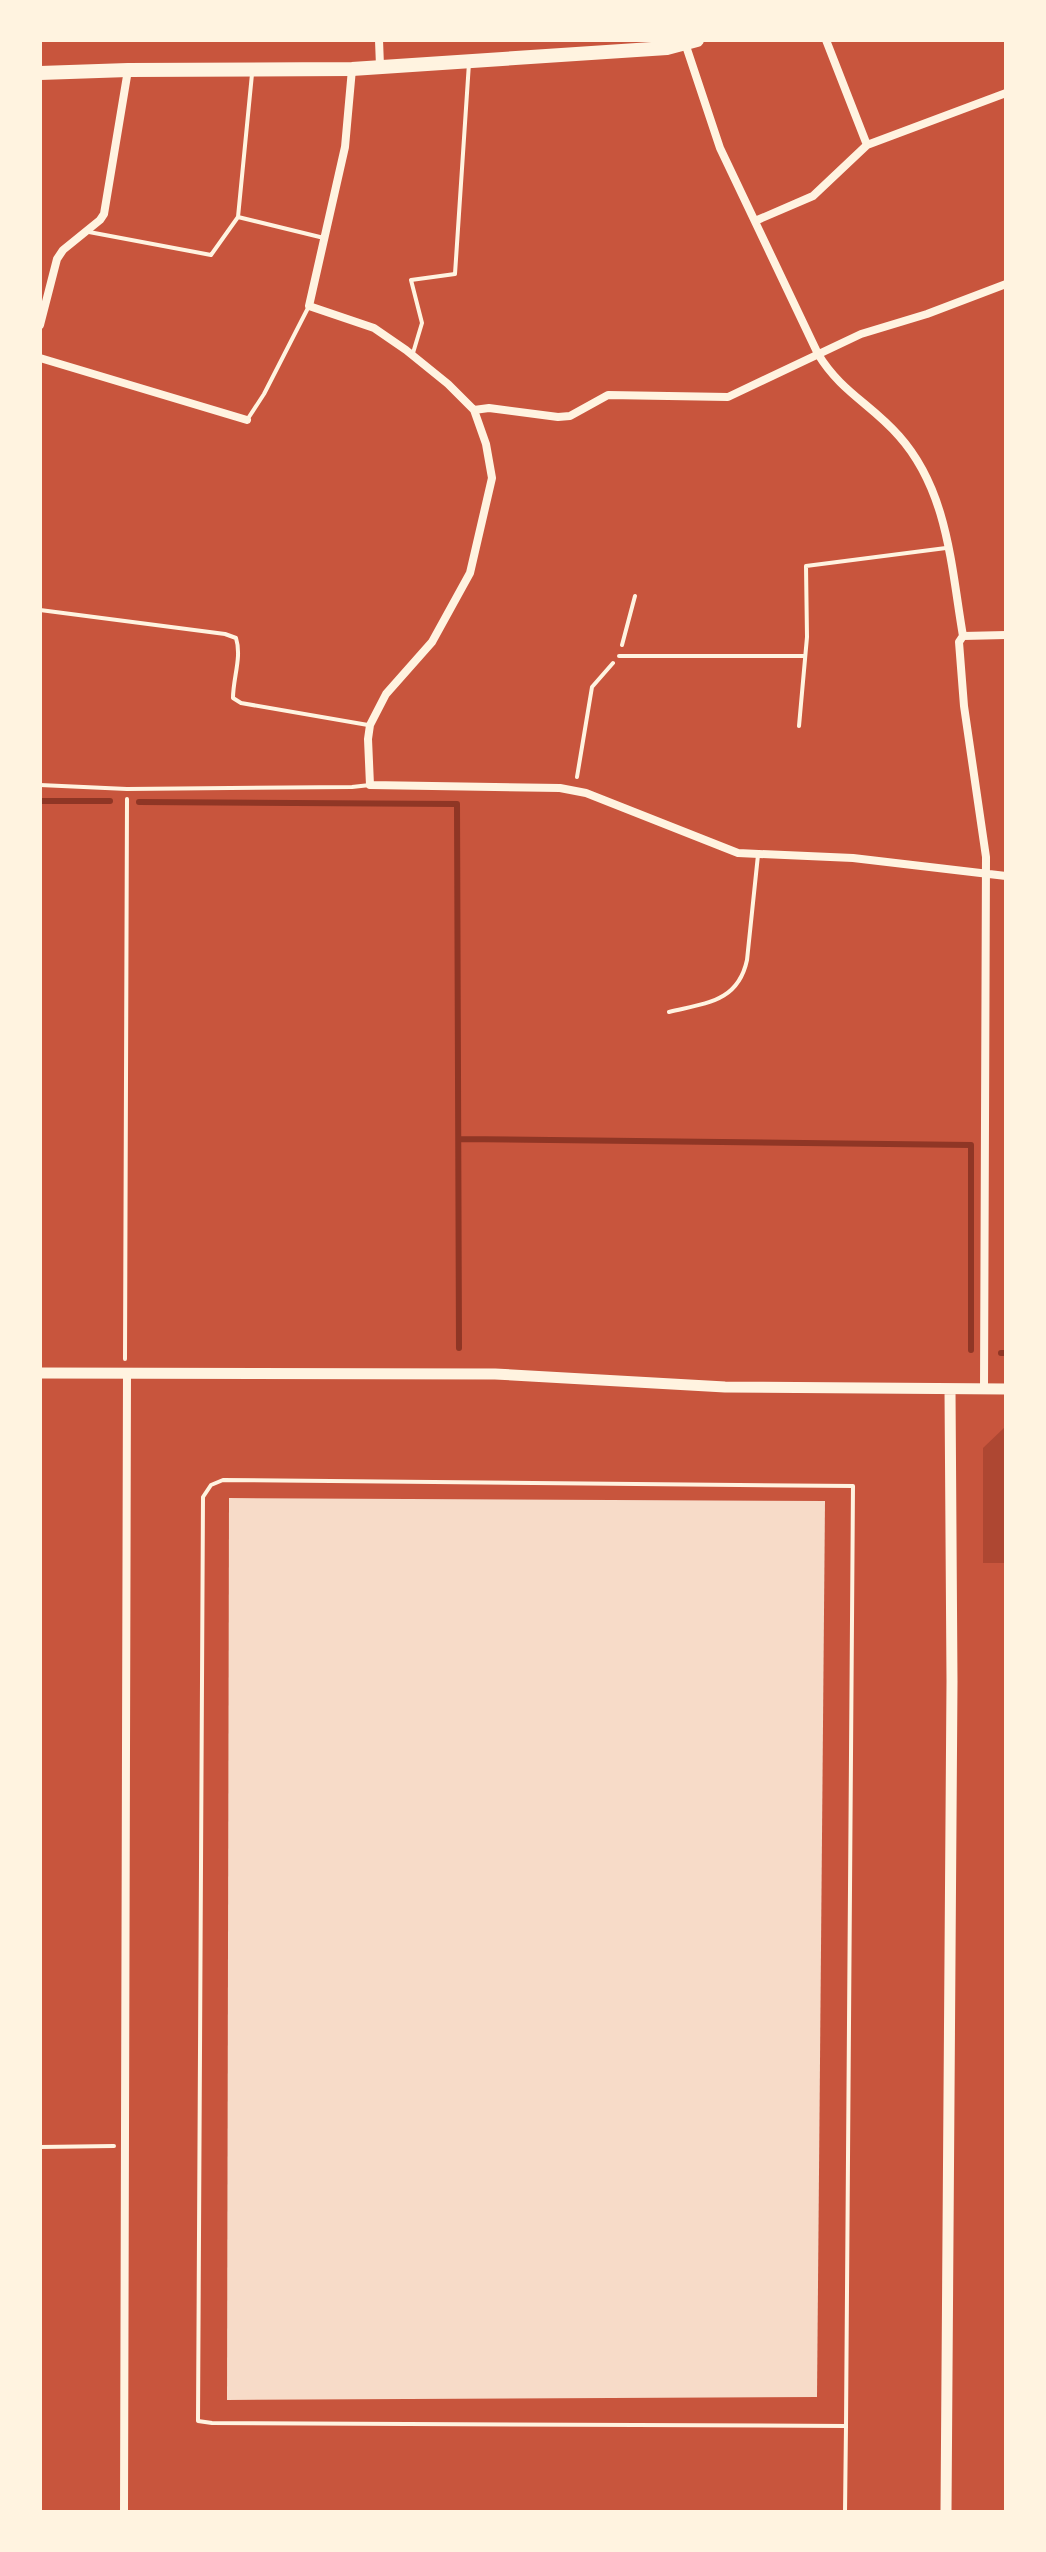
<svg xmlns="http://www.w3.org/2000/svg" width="1046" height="2552" viewBox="0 0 1046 2552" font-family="'Nunito Sans',sans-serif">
<rect width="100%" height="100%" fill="#c8553d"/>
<path fill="#ae4732" d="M1006 1426V1563H983V1448Z"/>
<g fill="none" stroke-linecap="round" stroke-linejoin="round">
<path stroke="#8f3625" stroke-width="6" d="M40 801H110
M139 802 457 804 459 1348
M459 1139 971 1145V1350
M1001 1353H1006"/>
</g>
<path fill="#f7dbc8" d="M229 1498 825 1501 817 2397 227 2400Z"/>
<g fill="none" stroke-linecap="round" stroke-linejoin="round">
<path stroke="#fff3e0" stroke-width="4" d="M622 645 635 596
M577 777 592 687 613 663
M125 1359 127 799
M40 2147 114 2146"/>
<path stroke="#fff3e0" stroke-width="4" d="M238 217 324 238
M89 232 211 255 238 217 252 74
M413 353 422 323 411 280 455 274 469 63
M247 420 264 394 309 306
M40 610 225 634 236 638C242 657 233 678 233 698L241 703 368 725
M619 656H805
M799 726 807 637 806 566 946 548
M40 785 127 789 352 787 370 785
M669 1012C706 1003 738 1002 747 960L758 855
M845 2512 846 2426 853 1486 223 1480 211 1485 203 1497 198 2421 212 2423 846 2426"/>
<path stroke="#fff3e0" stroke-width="8" d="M379 40 380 66
M685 43 720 148 818 354C841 392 871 404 899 436 948 491 951 566 963 636L959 642 964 706 986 857 984 1389
M352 69 345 147 309 306 374 328 406 350 448 384 474 410 486 444 492 478 470 573 432 642 386 694 370 725 368 739 370 785 560 788 586 793 738 853 853 858 1006 876
M867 145 1006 93
M755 221 813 196 867 145 826 40
M40 325 57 259 63 250 100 220 104 214 128 70
M40 358 247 420
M474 410 489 408 558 417 570 416 608 395 728 397 861 334 927 314 1006 284
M963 636 1006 635
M124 2512 127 1373"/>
<path stroke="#fff3e0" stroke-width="11" d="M40 1373 495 1374 725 1387 1006 1389
M946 2512 952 1681 950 1389"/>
<path stroke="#fff3e0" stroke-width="14" d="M40 73 128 70 352 69 667 48 697 40"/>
</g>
<rect width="1046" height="2552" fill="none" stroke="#fff3e0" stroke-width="84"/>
</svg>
